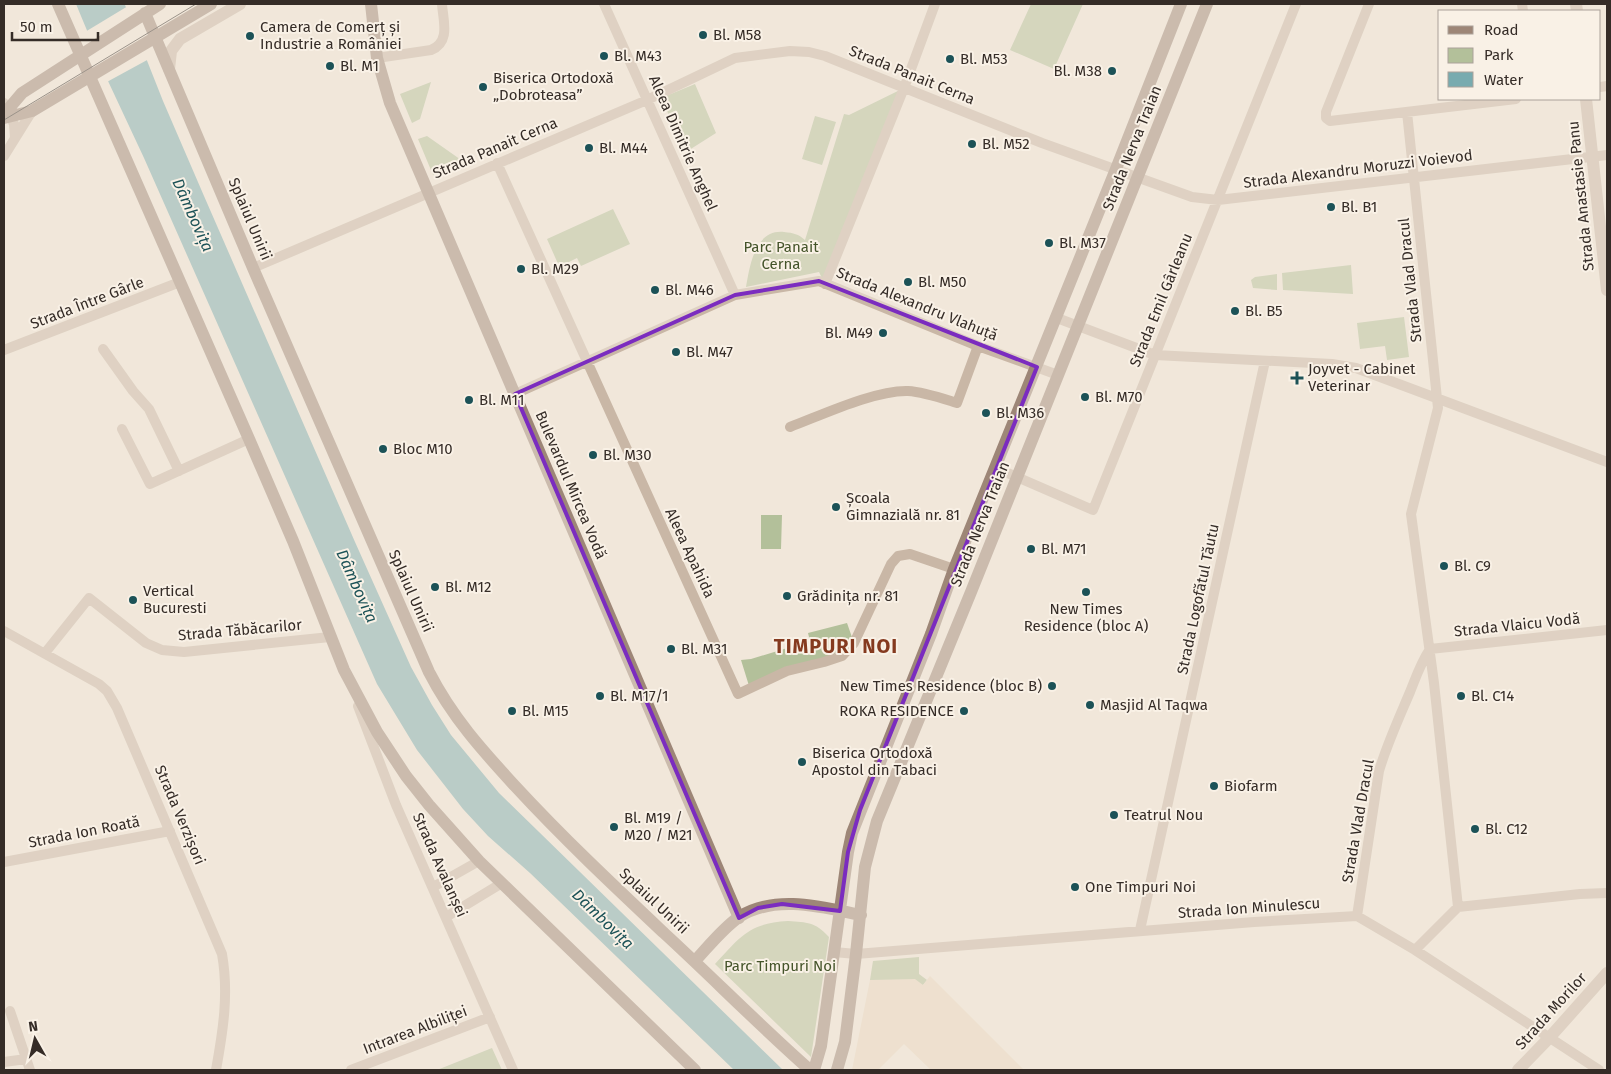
<svg xmlns="http://www.w3.org/2000/svg" width="1611" height="1074" viewBox="0 0 1611 1074" font-family="'Fira Sans',sans-serif">
<rect width="100%" height="100%" fill="#f1e7da"/>
<path fill="#b3c09a" d="M1031 4H1083L1054 69 1010 50Z
M431 82 420 119 412 123 400 94Z
M695 84 716 133 686 152 661 98Z
M904 88 825 284 819 272 746 287C750 265 755 229 784 232 794 233 798 234 805 240L844 114 849 115Z
M815 116 836 122 822 165 802 159Z
M427 136 464 162 433 175 418 139Z
M613 209 630 244 581 266 577 258 567 263 571 272 563 275 547 239Z
M1351 265 1353 294 1283 290 1282 273Z
M1277 274V290L1253 288 1251 280 1255 277Z
M1404 317 1409 357 1387 360 1385 346 1360 349 1357 323Z
M761 515H782L781 549H761Z
M847 623 854 643 848 651 750 689 741 660 751 659 810 641 808 633Z
M788 921C808 923 814 921 829 937L811 1057 715 964C740 937 749 923 788 921Z
M919 957V974L927 980 923 985 870 980 873 961Z
M492 1048 502 1070H437Z"/>
<path fill="#ead8c0" d="M930 976 1024 1070H931L904 1044 878 1070H852L870 980 915 979 923 985Z"/>
<path fill="#78abaf" d="M76 4 125 5 163 101 204 196 355 542 411 667 432 705 451 735 499 793 783 1070H734L530 873 488 836 463 809 417 750 377 684 144 158 108 81Z"/>
<path fill="#f1e7da" d="M128 6 149 59 105 83 85 32Z"/>
<g fill="none" stroke-linecap="round" stroke-linejoin="round">
<path stroke="#c9b7a6" stroke-width="10" d="M604 4 735 295
M1369 4 1326 112V118L1330 121 1516 99
M1522 4 1523 11
M377 58 431 50C451 42 443 20 442 4
M1600 87 1607 86
M4 103 14 124 15 138
M1407 112 1438 408 1411 514 1434 683 1458 907
M4 156 32 111
M497 163 738 694 787 671 824 662 842 656 854 643 891 564 898 556 910 554 954 569
M253 268 647 100 735 58 790 51 809 52 825 56 1042 143 1192 197 1218 200 1607 155
M825 284 904 88 935 4
M1057 318 1155 355 1332 364 1356 368 1607 462
M103 349 133 391 149 409 179 471
M4 350 180 282
M515 394 735 295 819 281 978 346 1058 375
M790 427C822 415 875 390 908 391 924 392 941 398 957 403L978 346
M122 429 150 484 249 439
M996 468 1093 510 1296 4
M4 631 99 684 107 691 117 708 222 954C229 994 223 1031 216 1070
M1430 649 1607 630
M45 653 89 598 146 643 162 650 184 652 330 637
M358 706 396 805 513 1070
M4 862 170 831
M433 887 479 861
M1357 916 1379 771C1387 744 1399 718 1410 692 1416 677 1421 662 1430 649
M446 917 502 883
M1140 930 1265 361
M1415 950 1458 907 1580 894 1607 893
M834 952 856 954 1254 922 1357 916 1415 950 1599 1070
M10 1011 30 1070
M4 1062 26 1059
M351 1070 490 1017"/>
<path stroke="#c9b7a6" stroke-width="12" d="M1576 4 1577 11
M169 69 171 51 180 39 240 4
M1586 99 1607 290
M1518 1070 1550 1037 1607 973"/>
<path stroke="#9d8677" stroke-width="12" d="M58 4 249 439 293 541 344 670 377 732 406 776 429 805 479 861 695 1070
M371 4 377 58 390 103 739 918
M145 13 253 268 429 672C452 717 482 750 515 786 563 838 613 885 664 933 713 978 760 1026 810 1070
M4 114 22 93 160 4
M4 118 32 111 211 4
M695 961C709 946 722 929 739 917 775 894 822 907 861 915
M814 1070 821 1046 848 852 852 833 931 634 954 569 1116 169 1181 4
M837 1070 845 1042 856 954 865 867 877 821 971 592 1207 4"/>
<path stroke="#352c27" stroke-width="1" d="M4 120 196 4"/>
</g>
<path d="M0 0H1611V1074H0ZM819 281 1037 367 860 810 848 852 840 911 782 904 758 908 739 918 515 394 735 295Z" fill="#f1e7da" fill-opacity=".55" fill-rule="evenodd"/>
<path fill="none" stroke="#7b2cbf" stroke-width="4" stroke-linejoin="round" d="M819 281 1037 367 860 810 848 852 840 911 782 904 758 908 739 918 515 394 735 295Z"/>
<g fill="#1c5257" stroke="#f9f1e6" stroke-width="2">
<circle cx="703" cy="35" r="5"/>
<circle cx="250" cy="36" r="5"/>
<circle cx="604" cy="56" r="5"/>
<circle cx="950" cy="59" r="5"/>
<circle cx="330" cy="66" r="5"/>
<circle cx="1112" cy="71" r="5"/>
<circle cx="483" cy="87" r="5"/>
<circle cx="972" cy="144" r="5"/>
<circle cx="589" cy="148" r="5"/>
<circle cx="1331" cy="207" r="5"/>
<circle cx="1049" cy="243" r="5"/>
<circle cx="521" cy="269" r="5"/>
<circle cx="908" cy="282" r="5"/>
<circle cx="655" cy="290" r="5"/>
<circle cx="1235" cy="311" r="5"/>
<circle cx="883" cy="333" r="5"/>
<circle cx="676" cy="352" r="5"/>
<path d="M1294.5 370.5h5v5h5v5h-5v5h-5v-5h-5v-5h5z"/>
<circle cx="1085" cy="397" r="5"/>
<circle cx="469" cy="400" r="5"/>
<circle cx="986" cy="413" r="5"/>
<circle cx="383" cy="449" r="5"/>
<circle cx="593" cy="455" r="5"/>
<circle cx="836" cy="507" r="5"/>
<circle cx="1031" cy="549" r="5"/>
<circle cx="1444" cy="566" r="5"/>
<circle cx="435" cy="587" r="5"/>
<circle cx="1086" cy="592" r="5"/>
<circle cx="787" cy="596" r="5"/>
<circle cx="133" cy="600" r="5"/>
<circle cx="671" cy="649" r="5"/>
<circle cx="1052" cy="686" r="5"/>
<circle cx="600" cy="696" r="5"/>
<circle cx="1461" cy="696" r="5"/>
<circle cx="1090" cy="705" r="5"/>
<circle cx="512" cy="711" r="5"/>
<circle cx="964" cy="711" r="5"/>
<circle cx="802" cy="762" r="5"/>
<circle cx="1214" cy="786" r="5"/>
<circle cx="1114" cy="815" r="5"/>
<circle cx="614" cy="827" r="5"/>
<circle cx="1475" cy="829" r="5"/>
<circle cx="1075" cy="887" r="5"/>
</g>
<g text-anchor="middle" dominant-baseline="central" stroke-width="4" stroke-linejoin="round" paint-order="stroke">
<g font-size="15" fill="#352c27" stroke="#f9f1e6" text-anchor="start">
<text x="260" y="27">Camera de Comerț și<tspan x="260" dy="17">Industrie a României</tspan></text>
<text x="713" y="35">Bl. M58</text>
<text x="614" y="56">Bl. M43</text>
<text x="960" y="59">Bl. M53</text>
<text x="340" y="66">Bl. M1</text>
<text x="1102" y="71" text-anchor="end">Bl. M38</text>
<text x="493" y="78">Biserica Ortodoxă<tspan x="493" dy="17">„Dobroteasa”</tspan></text>
<text x="982" y="144">Bl. M52</text>
<text x="599" y="148">Bl. M44</text>
<text x="1341" y="207">Bl. B1</text>
<text x="1059" y="243">Bl. M37</text>
<text x="531" y="269">Bl. M29</text>
<text x="918" y="282">Bl. M50</text>
<text x="665" y="290">Bl. M46</text>
<text x="1245" y="311">Bl. B5</text>
<text x="873" y="333" text-anchor="end">Bl. M49</text>
<text x="686" y="352">Bl. M47</text>
<text x="1308" y="369">Joyvet - Cabinet<tspan x="1308" dy="17">Veterinar</tspan></text>
<text x="1095" y="397">Bl. M70</text>
<text x="479" y="400">Bl. M11</text>
<text x="996" y="413">Bl. M36</text>
<text x="393" y="449">Bloc M10</text>
<text x="603" y="455">Bl. M30</text>
<text x="846" y="498">Școala<tspan x="846" dy="17">Gimnazială nr. 81</tspan></text>
<text x="1041" y="549">Bl. M71</text>
<text x="1454" y="566">Bl. C9</text>
<text x="445" y="587">Bl. M12</text>
<text x="143" y="591">Vertical<tspan x="143" dy="17">Bucuresti</tspan></text>
<text x="797" y="596">Grădinița nr. 81</text>
<text x="1086" y="609" text-anchor="middle">New Times<tspan x="1086" dy="17">Residence (bloc A)</tspan></text>
<text x="681" y="649">Bl. M31</text>
<text x="1042" y="686" text-anchor="end">New Times Residence (bloc B)</text>
<text x="610" y="696">Bl. M17/1</text>
<text x="1471" y="696">Bl. C14</text>
<text x="1100" y="705">Masjid Al Taqwa</text>
<text x="522" y="711">Bl. M15</text>
<text x="954" y="711" text-anchor="end">ROKA RESIDENCE</text>
<text x="812" y="753">Biserica Ortodoxă<tspan x="812" dy="17">Apostol din Tabaci</tspan></text>
<text x="1224" y="786">Biofarm</text>
<text x="1124" y="815">Teatrul Nou</text>
<text x="624" y="818">Bl. M19 /<tspan x="624" dy="17">M20 / M21</tspan></text>
<text x="1485" y="829">Bl. C12</text>
<text x="1085" y="887">One Timpuri Noi</text>
</g>
<g font-size="15" fill="#352c27" stroke="#f9f1e6">
<text transform="translate(912 75) rotate(22)">Strada Panait Cerna</text>
<text transform="translate(683 143) rotate(66)">Aleea Dimitrie Anghel</text>
<text transform="translate(495 148) rotate(-23)">Strada Panait Cerna</text>
<text transform="translate(1132 148) rotate(-68)">Strada Nerva Traian</text>
<text transform="translate(1358 169) rotate(-7)">Strada Alexandru Moruzzi Voievod</text>
<text transform="translate(1581 196) rotate(-96)">Strada Anastasie Panu</text>
<text transform="translate(250 219) rotate(67)">Splaiul Unirii</text>
<text transform="translate(1410 280) rotate(-96)">Strada Vlad Dracul</text>
<text transform="translate(1161 300) rotate(-68)">Strada Emil Gârleanu</text>
<text transform="translate(87 303) rotate(-21)">Strada Între Gârle</text>
<text transform="translate(917 304) rotate(22)">Strada Alexandru Vlahuță</text>
<text transform="translate(571 485) rotate(67)">Bulevardul Mircea Vodă</text>
<text transform="translate(980 524) rotate(-68)">Strada Nerva Traian</text>
<text transform="translate(690 553) rotate(65)">Aleea Apahida</text>
<text transform="translate(411 591) rotate(66)">Splaiul Unirii</text>
<text transform="translate(1198 599) rotate(-78)">Strada Logofătul Tăutu</text>
<text transform="translate(1517 625) rotate(-6)">Strada Vlaicu Vodă</text>
<text transform="translate(240 630) rotate(-5)">Strada Tăbăcarilor</text>
<text transform="translate(180 815) rotate(67)">Strada Verzișori</text>
<text transform="translate(1358 821) rotate(-80)">Strada Vlad Dracul</text>
<text transform="translate(84 832) rotate(-11)">Strada Ion Roată</text>
<text transform="translate(440 865) rotate(66)">Strada Avalanșei</text>
<text transform="translate(654 901) rotate(43)">Splaiul Unirii</text>
<text transform="translate(1249 908) rotate(-4)">Strada Ion Minulescu</text>
<text transform="translate(1551 1011) rotate(-48)">Strada Morilor</text>
<text transform="translate(415 1030) rotate(-21)">Intrarea Albiliței</text>
</g>
<g font-size="15" fill="#44542a" stroke="#f9f1e6">
<text x="781" y="247">Parc Panait<tspan x="781" dy="17">Cerna</tspan></text>
<text x="780" y="966">Parc Timpuri Noi</text>
</g>
<g font-size="16" font-style="italic" fill="#1c5257" stroke="#f9f1e6">
<text transform="translate(193 215) rotate(66)">Dâmbovița</text>
<text transform="translate(357 586) rotate(66)">Dâmbovița</text>
<text transform="translate(603 919) rotate(44)">Dâmbovița</text>
</g>
<g font-size="20" font-weight="bold" letter-spacing="1" fill="#853a1f" stroke="#f9f1e6">
<text x="836" y="646">TIMPURI NOI</text>
</g>
</g>
<rect width="1611" height="1074" fill="none" stroke="#352c27" stroke-width="10"/>
<rect x="1438" y="10" width="162" height="90" fill="#f9f1e6" stroke="#aba29a"/>
<rect x="1448" y="26" width="25" height="8" fill="#9d8677" stroke="#aba29a"/>
<text x="1484" y="35" font-size="15" fill="#352c27">Road</text>
<rect x="1448" y="48" width="25" height="15" fill="#b3c09a" stroke="#aba29a"/>
<text x="1484" y="60" font-size="15" fill="#352c27">Park</text>
<rect x="1448" y="72" width="25" height="15" fill="#78abaf" stroke="#aba29a"/>
<text x="1484" y="85" font-size="15" fill="#352c27">Water</text>
<g transform="translate(35 1039) rotate(352)" stroke="#f9f1e6" stroke-width="4" paint-order="stroke">
<path d="M0-4L9 19L0 12L-9 19Z" fill="#352c27"/>
<text y="-8" font-size="14" font-weight="bold" text-anchor="middle" fill="#352c27">N</text>
</g>
<path d="M12 32v8h86v-8" fill="none" stroke="#352c27" stroke-width="2.5"/>
<text x="20" y="32" font-size="15" fill="#352c27" stroke="#f9f1e6" stroke-width="4" paint-order="stroke">50 m</text>
</svg>
